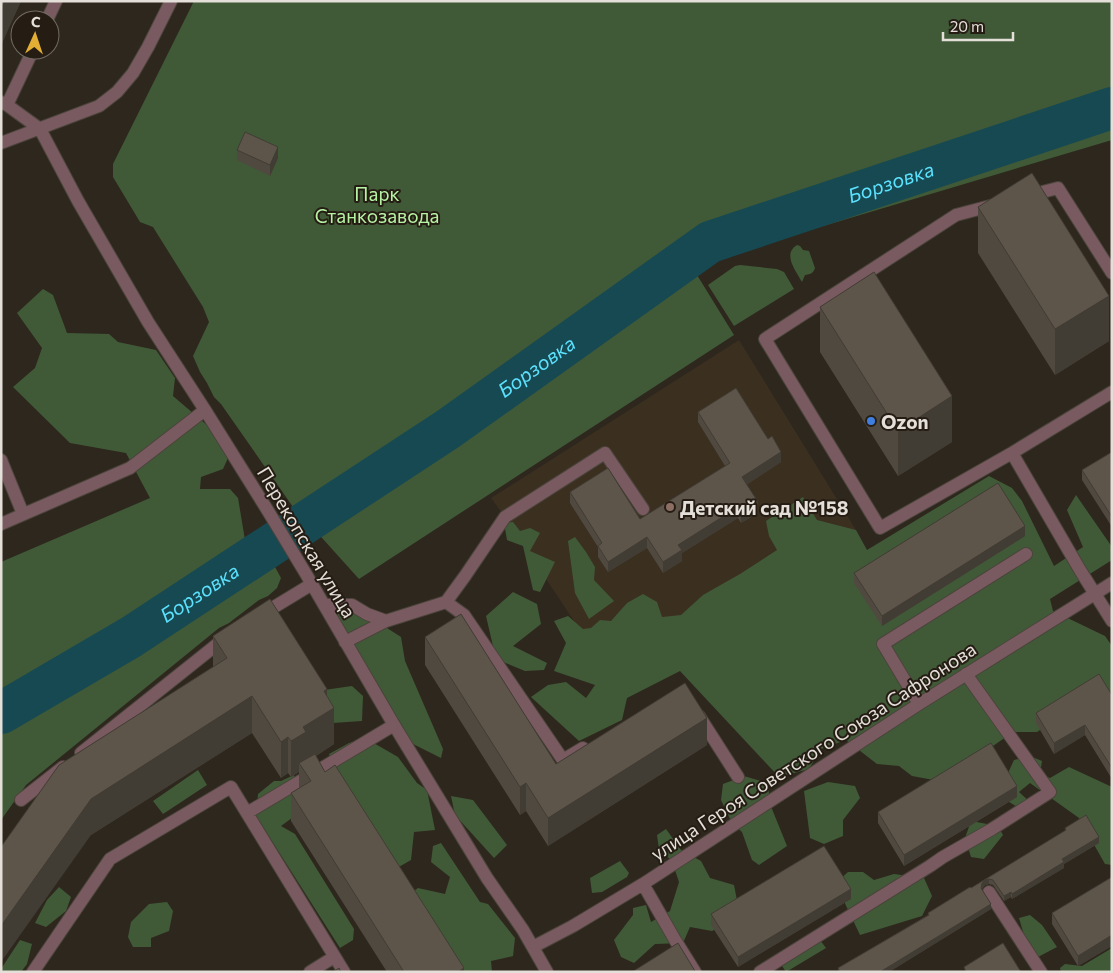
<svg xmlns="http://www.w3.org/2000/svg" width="1113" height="973" viewBox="0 0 1113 973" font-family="Commissioner,sans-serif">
<rect width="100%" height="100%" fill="#2e271d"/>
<path fill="#3b2f20" d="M739 340 856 530 615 683 505 517 491 498Z"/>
<path fill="#405a37" d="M194 1H1112V140L783 238 727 253 697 275 734 335 359 579 314 529 299 504 293 507 221 404 214 397 207 383 200 372 193 356 209 322 203 307 153 227 140 222 113 177V164Z
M797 245 800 246 803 250 809 251 815 268C813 274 810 274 805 275L802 282C796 271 782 254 797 245Z
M740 265 777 269 784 272 794 289 734 326 708 285 735 266Z
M43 289 53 295 67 333 109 334 118 342 156 350 175 378 173 396 208 426 228 458 223 469 201 477 200 489H230L238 498 247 552 264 563 268 554 281 578 277 588 268 596 259 600 229 623 219 628 26 785 1 820V562L150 498 126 453 70 443 13 387 35 368 42 348 17 313Z
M989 476 1012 488 1022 501 1054 566 1083 547 1067 510 1076 495 1112 547V560L1050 599 1053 611 1105 636 1112 646V732L1091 696 1037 732H1013L983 753 939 781 912 776 899 766 877 764 846 740 821 749 809 769 779 777 680 671 627 698 622 720 579 741 531 697 548 685 566 682 586 698 595 685 554 671 566 643 554 621 568 616 583 629 591 628 600 620 611 621 627 603 643 594 657 602 662 617 681 615 703 595 740 574 777 550 769 536 766 521 803 497 817 520 856 530 867 550Z
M513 522 520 531 530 528 540 533 530 551 555 562 540 592 533 590 523 546 507 540 504 523Z
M575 537 586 552 595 567 594 580 614 601 589 619 575 593 568 541Z
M513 592 537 604 541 624 513 646 547 663 544 670 525 671 496 659 486 616Z
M345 601 401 637 405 661 443 749 441 758 413 744 336 616V605Z
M352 686 363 696 362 721 333 723 324 690Z
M365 738 398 757 417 783 427 790 435 830 414 832 411 860 390 872 338 791 329 754 349 743Z
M1030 756 1042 761 1040 774 1050 778 1069 767 1112 787V865L1105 864 1079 818 1030 783 1019 792 1031 803 1027 813 998 795 1014 760Z
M198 770 207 785 163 814 153 801Z
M294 775 304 809 281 826 295 834 354 929 353 940 340 948 256 816 258 794 274 781H281Z
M744 776 767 783 772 809 787 846 759 865 752 860 742 832 732 823 721 800 723 784Z
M828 782 855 786 860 798 843 820V836L824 844 810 838 804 791Z
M451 796 473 800 507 845 494 858 455 815Z
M971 821 998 826 1003 835 984 859 971 857 965 838Z
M666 829 681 850 701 861 710 878 734 885 740 916 712 931 690 927 683 943 655 944 634 963 621 957 614 940 633 915V908L646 905 651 922 670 911 679 882 672 861 659 849 657 835Z
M441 843 480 902 488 904 515 938 513 956 491 961 492 972H454L406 897 418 888 445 894 450 877 431 862 433 846Z
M620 861 629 873 627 877 602 892 592 893 590 878Z
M848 872H863L874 880 894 874 924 878 932 896 922 916 860 935 840 893 839 880Z
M59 887 71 897 66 911 46 927 35 923 47 900Z
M167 902 173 911 169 931 151 938V947H133L128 937 131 922 149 904Z
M1030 915 1042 925 1057 947 1038 957 1029 952 1019 918Z
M20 940 32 944 27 964 21 972H1V969Z
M820 940 826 948 786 972 780 963Z
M1112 948V972H1061L1060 968 1065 964 1082 966Z"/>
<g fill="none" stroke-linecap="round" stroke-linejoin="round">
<path stroke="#174953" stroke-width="42" id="s1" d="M1 713 131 637 448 429 710 242 1112 108"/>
<defs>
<path id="minor" d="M47 20 56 1
M1 102 7 105 40 129 78 201 148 322 205 410 268 511 306 574 394 725 487 878 523 930 547 972
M7 105 33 50
M1 143 99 106 117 92 133 73 148 47 171 1
M1027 196 1058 188 1112 273
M994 205 956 215 765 339 880 528 1012 453 1112 392
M1012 453 1080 570 1112 621
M1 460 23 514
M1 524 130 468 205 410
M446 602 465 576 505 517 605 453 643 509
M324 605H352L367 614 386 621
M261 615 312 584
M345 642 386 621 446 602 464 615 563 760 583 748
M919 704 883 644 1026 554
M699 716 738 777
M81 753 225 638
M21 800 63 767
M247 813 394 725
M643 884 675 940 695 972
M989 892 1041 972
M533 947 573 926 643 884 919 704 1112 583
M33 972 110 859 231 787 344 972
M310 972 334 957
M760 972 930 866 943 857 992 829 1050 792 966 674"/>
</defs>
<use href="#minor" stroke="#4b443b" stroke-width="14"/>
<use href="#minor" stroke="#795a60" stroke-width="12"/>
</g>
<path fill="#504940" d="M1 1H21L2 43H1Z
M237 150 278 158 270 176 237 160Z
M978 207 1109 341 1055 375 978 253Z
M820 307 952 442 898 476 820 352Z
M698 412 781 462 746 485 758 513 741 523 738 518 682 553V561L663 573 647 548 608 572 598 557V547L570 503V492L640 519 725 466 698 422Z
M1112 452V527L1082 480V470Z
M1025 536 882 626 854 583V573Z
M213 636 327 697 334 744 316 756 325 772 464 972H387L291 821V793L299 788V772L291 777 288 773 281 778 252 733 91 835 1 847 213 667Z
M425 637 556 764 707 745 548 846 526 811 520 815 425 665Z
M1112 695V779L1085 735 1054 754 1036 723V713Z
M1017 797 904 866 878 823V812Z
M1065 828 1099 843 1064 864V868L1012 899 1011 897 1004 901 993 885 989 884 985 885 982 889 991 909 889 972H838V968L928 915V913L971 888 1065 831Z
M1112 877V946L1078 966 1052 924V913Z
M851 899 738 967 711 925V914Z"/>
<path fill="#413c34" d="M5 1H21L2 43V7Z
M278 147V158L270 176V165Z
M1109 296V341L1055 375V329Z
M952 396V442L898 476V431Z
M781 452V462L742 488V477Z
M758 502V513L741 523V513Z
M738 507V518L682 553V561L663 573V562L678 545Z
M1025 526V536L882 626V616Z
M647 537V548L608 572V562Z
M327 689V712L334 708V744L306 762 299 763V772L291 777V741L303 727 324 691Z
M252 696V733L91 835 1 962V926L91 799Z
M707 718V745L548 846V818Z
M1085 725V735L1054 754V743Z
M288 737V773L281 778V742Z
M526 783V811L520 815V787Z
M1017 786V797L904 866V855Z
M1099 837V843L1064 864V868L1012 899V894L1062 859Z
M989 879V884L985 885 982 888 981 893 982 883 985 880Z
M851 889V899L738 967V957Z
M1011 892V897L1004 901V896Z
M991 904V909L889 972H880Z
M1112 935V946L1078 966V956Z
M464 968V972H458Z"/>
<path fill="#5d554a" stroke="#413c34" d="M1 1H5L2 7H1Z
M245 132 278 147 270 165 237 150Z
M1032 173 1109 296 1055 329 978 207Z
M874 272 952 396 898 431 820 307Z
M736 388 768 439 772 436 781 452 742 477 758 502 741 513 738 507 678 545 682 550 663 562 647 537 608 562 598 546 602 543 570 492 608 468 640 519 730 463 698 412Z
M1112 452V517L1082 470Z
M998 483 1025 526 882 616 854 573Z
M270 599 327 689 324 691 334 708 303 727 306 732 291 741 288 737 281 742 252 696 91 799 1 926V847L59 765 227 658 213 636Z
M461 614 556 764 685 683 707 718 548 818 526 783 520 787 425 637Z
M1099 674 1112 695V768L1085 725 1054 743 1036 713Z
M991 743 1017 786 904 855 878 812Z
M315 754 325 772 335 765 464 968 458 972H404L291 793 311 781 299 763Z
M1086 815 1099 837 1062 859 1064 862 1012 894 1011 892 1004 896 993 880 989 879 985 880 982 883 981 888 991 904 880 972H840L838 968 929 915 928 913 970 887 971 888 1066 830 1065 828Z
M824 846 851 889 738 957 711 914Z
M1112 877V935L1078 956 1052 913Z
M678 943 695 971 694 972H632Z
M1003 943 1021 972H966L964 967Z
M339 968 341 972H333Z"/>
<circle fill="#3f7fe0" stroke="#251d14" stroke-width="2" cx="871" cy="421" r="5"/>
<circle fill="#8d6e63" stroke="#251d14" stroke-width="2" cx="670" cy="507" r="5"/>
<g text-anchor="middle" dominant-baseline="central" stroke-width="4" stroke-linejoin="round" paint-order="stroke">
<g font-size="19" fill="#b6f2a3" stroke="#251d14">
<text x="377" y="193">Парк<tspan x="377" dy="22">Станкозавода</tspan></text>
</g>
<g font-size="19" font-weight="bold" fill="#e4dfd9" stroke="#251d14" text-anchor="start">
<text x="881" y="421">Ozon</text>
<text x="680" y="507">Детский сад №158</text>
</g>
<g font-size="19" fill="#e4dfd9" stroke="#251d14">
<text transform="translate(307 542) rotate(59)">Перекопская улица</text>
<text transform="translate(813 751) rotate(-33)">улица Героя Советского Союза Сафронова</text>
</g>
<g font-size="20" font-style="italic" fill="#5ce1fd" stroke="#251d14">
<text stroke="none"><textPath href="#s1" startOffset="1042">Борзовка</textPath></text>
<text stroke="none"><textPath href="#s1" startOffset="638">Борзовка</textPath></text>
<text stroke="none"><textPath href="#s1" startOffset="232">Борзовка</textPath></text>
</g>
</g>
<rect width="1113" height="973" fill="none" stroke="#e4dfd9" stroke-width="5"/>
<g transform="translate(35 35) rotate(3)"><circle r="24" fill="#251d14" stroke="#716b63"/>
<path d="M0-4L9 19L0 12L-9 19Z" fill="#e2af34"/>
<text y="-8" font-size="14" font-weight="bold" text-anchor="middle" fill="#e4dfd9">С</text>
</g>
<path d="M943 32v8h70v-8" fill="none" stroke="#e4dfd9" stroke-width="2.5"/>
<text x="950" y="32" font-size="15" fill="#e4dfd9" stroke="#251d14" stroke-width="4" paint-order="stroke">20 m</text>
</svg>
